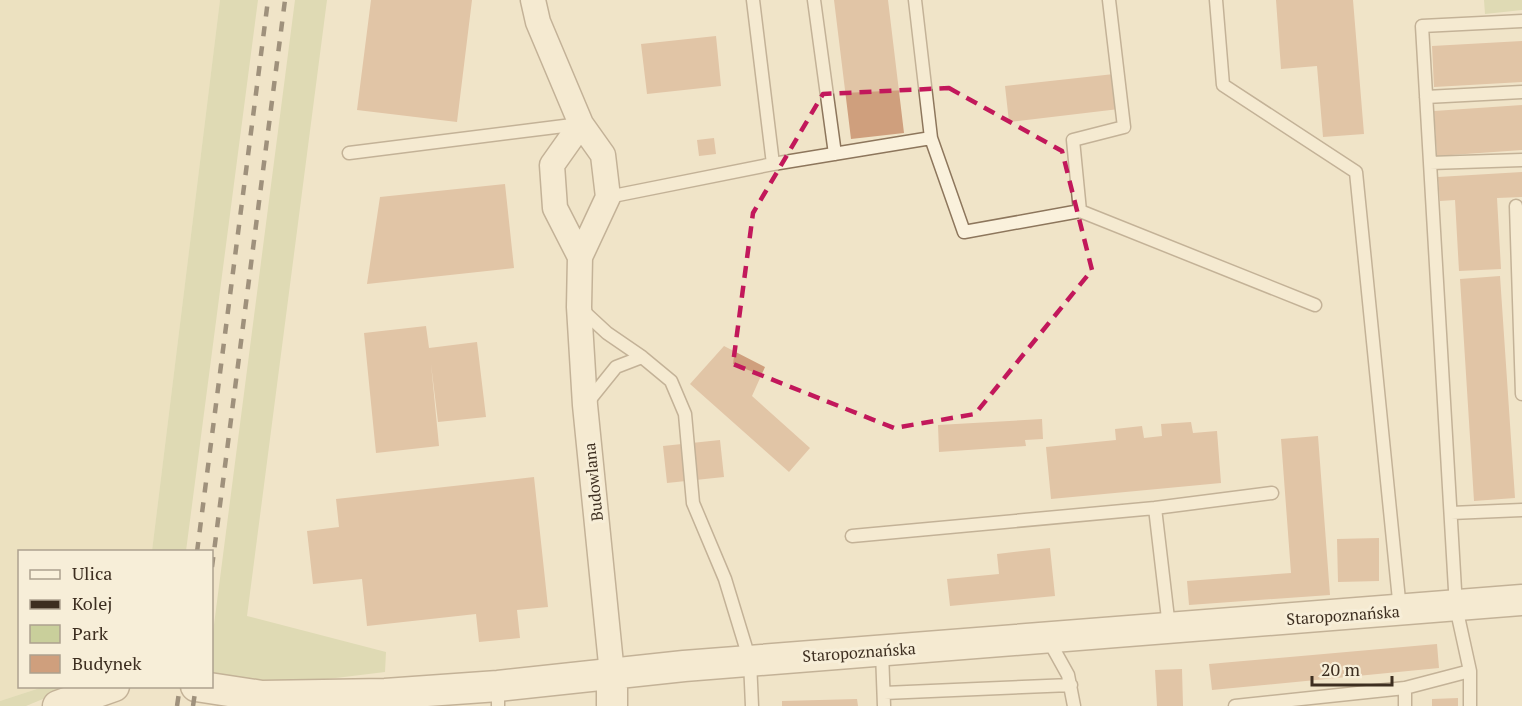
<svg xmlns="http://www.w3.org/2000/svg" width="1522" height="706" viewBox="0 0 1522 706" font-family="'PT Serif',serif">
<rect width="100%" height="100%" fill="#f0e4c8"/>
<path fill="#e6deb5" d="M0 0H220L152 551 20 552V686L43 687 0 701Z"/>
<path fill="#c9cf9b" d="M220 0H258L186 551H152Z
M295 0H327L247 616 386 652 385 672 303 682 259 681 212 674V640Z
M1484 0H1522V10L1485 14Z
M43 687H72L26 706H0V701Z"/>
<path fill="#cf9f7d" d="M371 0H472L457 122 357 110Z
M834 0H888L904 133 851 139Z
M1276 0H1353L1364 134 1323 137 1317 66 1281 69Z
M716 36 721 86 647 94 641 44Z
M1522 41V82L1434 87 1432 46Z
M1114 74 1119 109 1009 122 1005 86Z
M1522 105V150L1437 156 1434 111Z
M714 138 716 154 699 156 697 140Z
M1522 172V197L1497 198 1501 269 1459 271 1455 200 1440 201 1438 177Z
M505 184 514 268 367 284 380 197Z
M1500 276 1515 498 1474 501 1460 279Z
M426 326 429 348 477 342 486 417 438 422 431 364 439 446 376 453 364 333Z
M724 346 765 367 752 396 810 448 789 472 690 384Z
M1042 419 1043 439 1025 440 1026 446 939 452 938 425Z
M1191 422 1193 433 1217 431 1221 483 1051 499 1046 447 1116 440 1115 429 1142 426 1144 438 1162 436 1161 424Z
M1318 436 1330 595 1189 605 1187 581 1291 573 1281 439Z
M720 440 724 477 667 483 663 446Z
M534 477 548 607 517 610 520 638 479 642 476 614 367 626 362 579 313 584 307 531 339 527 336 499Z
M1379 538V581L1338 582 1337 539Z
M1050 548 1055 596 950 606 947 579 999 574 997 554Z
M1437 644 1439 668 1212 690 1209 664Z
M1182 669 1183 706H1157L1155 670Z
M1458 698V706H1432V699Z
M857 699 858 706H782V701Z"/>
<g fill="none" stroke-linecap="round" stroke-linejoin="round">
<defs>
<path id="service" d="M753 0 773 164
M814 0 835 154
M1216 0 1223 85 1356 172 1400 610
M1426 97 1522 92
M931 138 964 232 1080 211 1073 140 1124 127 1109 0
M349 153 580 124
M1430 163 1522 160
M608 197 773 164 931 138 915 0
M1516 206 1522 394
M1080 211 1315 305
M580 308 607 333 642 357 671 381 685 414 693 503 725 579 750 661 752 706
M587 403 616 367 642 357
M1155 508 1272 493
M1451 513 1522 510
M852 536 1155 508 1169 627
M1048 639 1068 675 1074 706
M882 652 884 706
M1405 688V706
M884 693 1071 685
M498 706V686
M1235 706 1405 688 1470 671
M1470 706V671L1456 607 1422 26 1522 21"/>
<path id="minor" d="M533 0 538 22 581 124 603 155 608 197 580 257 579 307 585 405 612 674
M580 257 555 208 552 165 581 124"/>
<path id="tertiary" d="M612 674V706
M196 686 262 696 385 694 498 686 684 666 1522 600
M58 706 114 686"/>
</defs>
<use href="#service" stroke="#8d765c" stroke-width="15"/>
<use href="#minor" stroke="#8d765c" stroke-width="27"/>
<use href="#tertiary" stroke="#8d765c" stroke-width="33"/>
<use href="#service" stroke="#faf1dc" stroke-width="12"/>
<use href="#minor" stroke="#faf1dc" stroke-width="24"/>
<use href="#tertiary" stroke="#faf1dc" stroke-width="30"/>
<path stroke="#3d2e20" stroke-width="4.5" stroke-dasharray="10 10" stroke-linecap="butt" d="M197 552 268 0
M212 567 285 0
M177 706 180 686
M193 706 196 686"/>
</g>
<path d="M0 0H1522V706H0ZM949 88 1062 151 1092 270 975 414 894 428 733 364 753 213 823 94Z" fill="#f0e4c8" fill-opacity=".55" fill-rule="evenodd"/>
<path fill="none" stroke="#c2185b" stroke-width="4.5" stroke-dasharray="12 8" stroke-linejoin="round" d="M949 88 1062 151 1092 270 975 414 894 428 733 364 753 213 823 94Z"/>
<g text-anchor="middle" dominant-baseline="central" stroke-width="6" stroke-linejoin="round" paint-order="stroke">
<g font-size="16" fill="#3d2e20" stroke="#f7eed8">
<text transform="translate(593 482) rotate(-96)">Budowlana</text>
<text transform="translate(1343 615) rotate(-4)">Staropoznańska</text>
<text transform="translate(859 652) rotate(-4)">Staropoznańska</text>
</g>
</g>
<rect x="18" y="550" width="195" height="138" fill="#f7eed8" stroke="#ada18e" stroke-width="1.5"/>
<rect x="30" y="570" width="30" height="9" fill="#faf1dc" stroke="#ada18e" stroke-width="1.5"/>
<text x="72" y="580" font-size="18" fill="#3d2e20">Ulica</text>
<rect x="30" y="600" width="30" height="9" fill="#3d2e20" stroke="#ada18e" stroke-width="1.5"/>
<text x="72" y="610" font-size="18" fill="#3d2e20">Kolej</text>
<rect x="30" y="625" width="30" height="18" fill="#c9cf9b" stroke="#ada18e" stroke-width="1.5"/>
<text x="72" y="640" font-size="18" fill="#3d2e20">Park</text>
<rect x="30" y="655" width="30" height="18" fill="#cf9f7d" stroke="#ada18e" stroke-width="1.5"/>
<text x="72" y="670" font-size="18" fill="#3d2e20">Budynek</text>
<path d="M1312 676v9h80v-9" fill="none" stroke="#3d2e20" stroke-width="3"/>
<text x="1321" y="676" font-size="18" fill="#3d2e20" stroke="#f7eed8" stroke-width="4.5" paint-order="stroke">20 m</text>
</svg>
